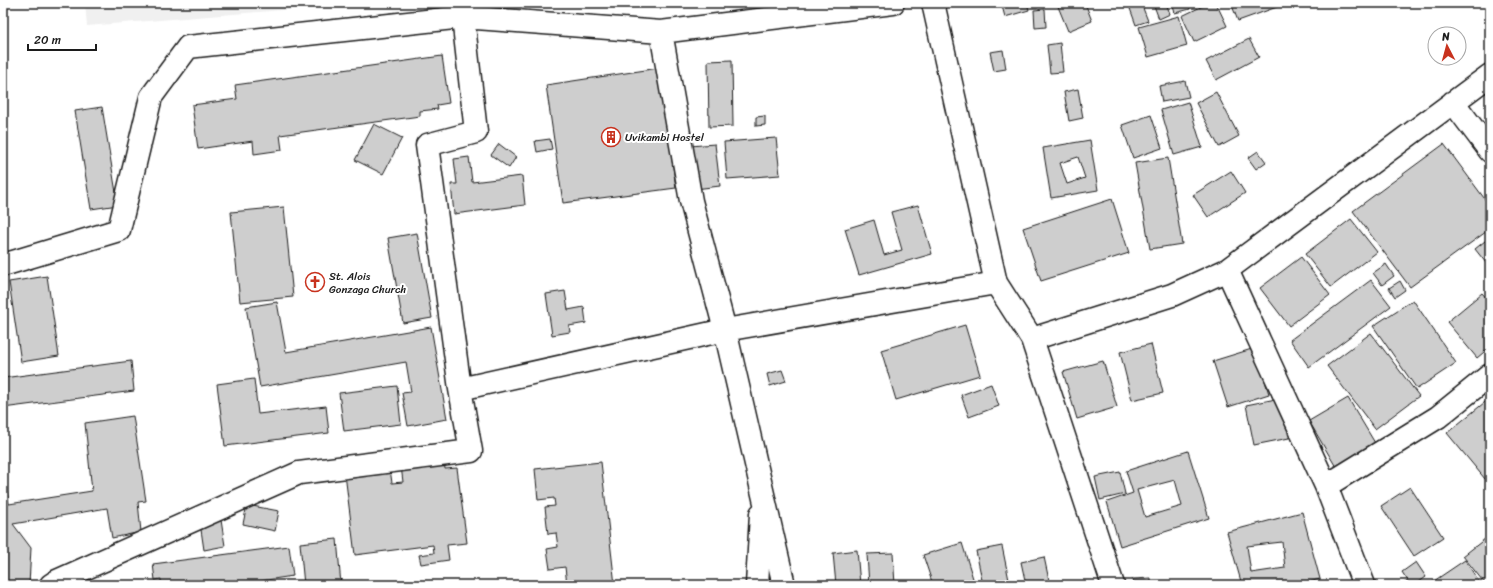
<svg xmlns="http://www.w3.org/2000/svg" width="1493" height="588" viewBox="0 0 1493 588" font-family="Sriracha,sans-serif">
<rect width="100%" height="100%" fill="#fff"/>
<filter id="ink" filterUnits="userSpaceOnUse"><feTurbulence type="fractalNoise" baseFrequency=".025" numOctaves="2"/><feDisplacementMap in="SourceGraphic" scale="8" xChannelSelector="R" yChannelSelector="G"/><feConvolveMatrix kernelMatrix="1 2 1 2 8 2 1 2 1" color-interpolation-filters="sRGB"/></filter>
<g filter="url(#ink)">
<path fill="#f0f0f0" d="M85 3H370L87 26Z"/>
<path fill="#cecece" stroke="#1c1c1c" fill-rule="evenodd" d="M1013 3H1027L1029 10 1005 17 1002 6Z
M1060 3H1085L1092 21 1068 31 1057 4Z
M1128 3H1141L1148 21 1136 25Z
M1153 3H1166L1170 14 1159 19Z
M1172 3H1189L1190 9 1175 13Z
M1209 3H1216L1227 26 1194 42 1182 16Z
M1231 3H1275L1277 7 1238 21Z
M1045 9 1046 27 1035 28 1034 10Z
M1179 16 1187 46 1148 57 1139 27Z
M1249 39 1259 57 1216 80 1206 61Z
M1060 43 1063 72 1050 73 1047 45Z
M1003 50 1006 69 994 71 990 52Z
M442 56 449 103 437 105 438 109 420 111V116L280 135 282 150 254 154 253 141 198 149 192 105 237 99 235 85Z
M732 60 733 126 709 127 708 61Z
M659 68 676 188 563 203 546 85Z
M1185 81 1189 97 1162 102 1159 86Z
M1078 89 1083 118 1069 121 1064 92Z
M1216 92 1239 136 1219 147 1196 103Z
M1188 102 1202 147 1174 155 1161 110Z
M102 107 118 205 91 209 75 111Z
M1151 115 1162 148 1133 158 1122 125Z
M765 116V125L756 126V117Z
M374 124 402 138 383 174 355 160Z
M776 138 780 175 727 179 724 142Z
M550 139 552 149 537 152 535 141Z
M1090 140 1098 190 1051 198 1043 148ZM1078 157 1085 178 1067 184 1060 163Z
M499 144 516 157 509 168 491 155Z
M715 144 720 186 695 189 690 146Z
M1444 144 1490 206V229L1410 287 1353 211Z
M1258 151 1266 162 1256 169 1248 158Z
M469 157 472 182 522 176 525 205 454 214 451 184H457L454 159Z
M1168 158 1182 244 1150 249 1135 163Z
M1231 171 1245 193 1208 217 1193 195Z
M1112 199 1129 253 1041 281 1023 228Z
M918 205 932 254 859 275 845 229 874 220 884 255 902 250 891 212Z
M284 207 293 297 240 302 231 212Z
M1351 219 1377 252 1331 287 1305 254Z
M417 233 432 318 403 323 388 238Z
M1490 237V268L1475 249Z
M1301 257 1330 295 1289 326 1260 288Z
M1386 264 1394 276 1382 285 1373 273Z
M47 276 59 356 21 362 9 282Z
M1371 280 1391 306 1309 367 1290 340Z
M1400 281 1405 290 1395 297 1389 288Z
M565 291 568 310 584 307 586 323 569 326 570 332 552 335 546 294Z
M1482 293 1490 302V347L1477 358 1447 322Z
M1413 300 1456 363 1417 389 1373 326Z
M277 302 286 352 431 327 447 419 408 426 402 393 411 392 406 362 260 387 246 307Z
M965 325 980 375 896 400 881 350Z
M1371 333 1419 396 1375 429 1327 366Z
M1151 344 1163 393 1132 400 1120 352Z
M1255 348 1269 394 1228 407 1213 361Z
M131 361 134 391 3 408V378Z
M1103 361 1117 407 1077 419 1063 372Z
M782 370 786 381 770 386 767 374Z
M254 379 258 414 326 406 329 433 225 446 217 384Z
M991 384 999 406 969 417 961 395Z
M397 386 401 424 344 431 339 393Z
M1281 398 1289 438 1254 445 1246 405Z
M1348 398 1375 443 1336 467 1309 421Z
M1490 398V485L1447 433Z
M133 416 146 501 138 502 141 532 112 538 107 508 13 524 31 548 29 585H3V465L9 504 92 491 85 423Z
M1188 451 1209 518 1120 546 1107 502 1133 493 1126 471ZM1175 480 1182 506 1145 517 1137 490Z
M444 460 445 469 457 468 467 543 447 545 449 560 421 564 419 555 434 553 433 545 355 555 345 474 390 469 392 483 403 482 401 466Z
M601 462 615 585H567L565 567 550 569 547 549 558 547 556 533 548 534 545 507 555 506 554 498 538 500 535 469Z
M1120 472 1125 494 1100 500 1095 477Z
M1410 487 1443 537 1414 556 1381 506Z
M247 505 279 511 275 531 243 524Z
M1302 512 1320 579 1298 585H1242L1227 532ZM1282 542 1285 568 1251 573 1247 546Z
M221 520 225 546 204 550 200 523Z
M1490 535V585H1486L1463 556Z
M337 539 341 585H304L300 543Z
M962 543 975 585H933L923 555Z
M289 546 293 576 247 583 248 585H161V579L155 580 153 564Z
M1002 546 1010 585H983L976 551Z
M857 550 860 585H836L833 553Z
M893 553 895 585H869L867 554Z
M1044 557 1050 585H1026L1021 562Z
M1465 560 1481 585H1428Z
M1416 562 1426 577 1415 585H1401L1408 581 1402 572Z
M1151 578V585H1134L1133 579Z
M152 582H157L158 585H130Z"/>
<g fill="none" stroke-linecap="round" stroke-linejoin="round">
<defs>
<path id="street" d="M933 3 996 283 1032 339 1113 585
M661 32 691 201 725 330 784 585
M1453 102 1490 151
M3 265 119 230 151 97 188 47 463 17 661 32 893 3
M1227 270 1326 486 1364 585
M1032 339 1172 295 1227 270 1490 75
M460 389 427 145 476 132 463 17
M1326 486 1438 417 1490 375
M51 585 57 581 299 473 471 451 460 389 725 330 996 283
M757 585 761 514"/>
</defs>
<use href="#street" stroke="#1c1c1c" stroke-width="25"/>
<use href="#street" stroke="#fff" stroke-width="22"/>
</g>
</g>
<defs>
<symbol id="building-ring" viewBox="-11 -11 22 22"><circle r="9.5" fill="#fff" stroke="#c8321e" stroke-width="1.5"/><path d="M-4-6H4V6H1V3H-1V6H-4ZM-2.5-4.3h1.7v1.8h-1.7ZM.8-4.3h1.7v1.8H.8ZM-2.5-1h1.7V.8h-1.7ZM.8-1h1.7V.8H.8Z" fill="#c8321e"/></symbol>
<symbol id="church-ring" viewBox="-11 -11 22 22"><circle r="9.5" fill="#fff" stroke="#c8321e" stroke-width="1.5"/><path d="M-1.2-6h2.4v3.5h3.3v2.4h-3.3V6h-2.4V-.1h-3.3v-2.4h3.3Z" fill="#c8321e"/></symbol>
</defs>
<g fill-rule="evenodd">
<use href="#building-ring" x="600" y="126" width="22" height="22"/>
<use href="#church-ring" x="304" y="271" width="22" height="22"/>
</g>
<g text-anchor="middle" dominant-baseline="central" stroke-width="4" stroke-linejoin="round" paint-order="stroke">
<g font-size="11" fill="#1c1c1c" stroke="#fff" text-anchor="start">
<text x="625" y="137">Uvikambi Hostel</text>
<text x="329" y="276">St. Alois<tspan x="329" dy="13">Gonzaga Church</tspan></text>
</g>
</g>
<rect width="1493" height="588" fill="none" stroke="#fff" stroke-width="16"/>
<rect x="8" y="8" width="1477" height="572" fill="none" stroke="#1c1c1c" stroke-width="1.5" filter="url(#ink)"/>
<g transform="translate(1447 46) rotate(354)"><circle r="19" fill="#ffffff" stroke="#a4a4a4"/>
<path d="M0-3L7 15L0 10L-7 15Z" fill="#c8321e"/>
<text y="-6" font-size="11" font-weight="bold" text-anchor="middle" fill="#1c1c1c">N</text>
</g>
<path d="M28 44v6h68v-6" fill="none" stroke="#1c1c1c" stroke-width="2"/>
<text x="34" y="44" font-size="12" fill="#1c1c1c" stroke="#ffffff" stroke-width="3" paint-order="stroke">20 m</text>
</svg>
